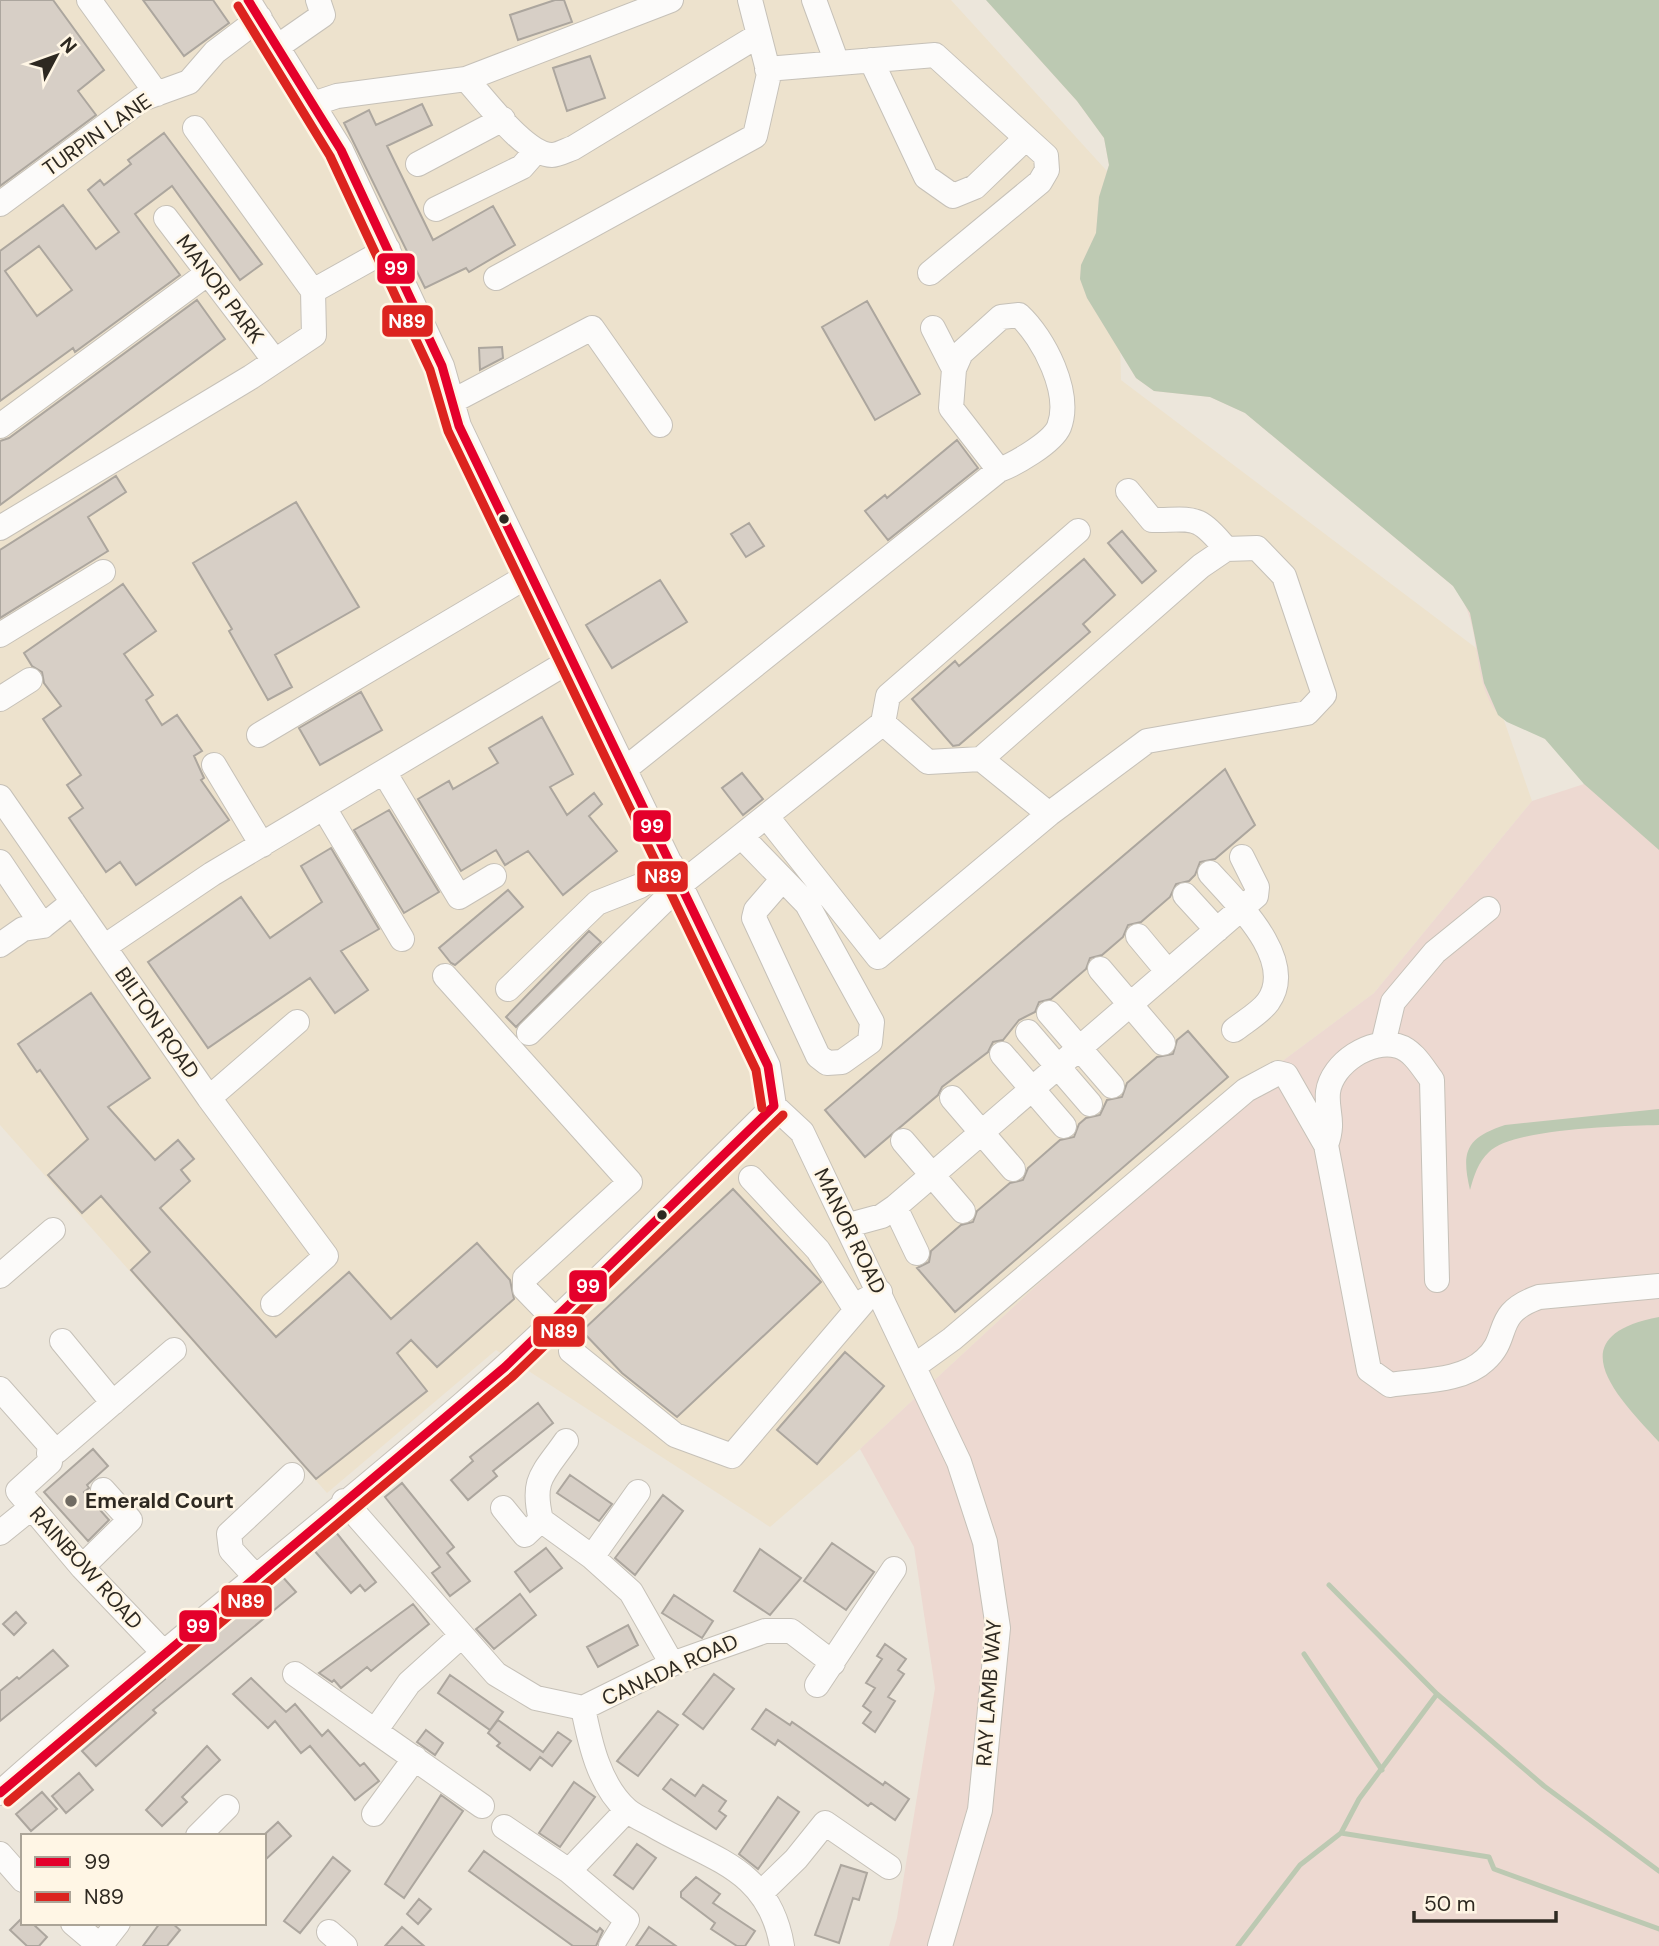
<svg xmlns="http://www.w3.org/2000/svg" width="1659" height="1946" viewBox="0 0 1659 1946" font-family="'DM Sans',sans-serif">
<rect width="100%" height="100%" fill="#ece6db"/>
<path fill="#ede2cd" d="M0 0H951L1116 181 1121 380 1480 651 1532 801 1374 993 1265 1074 860 1449 770 1527 496 1350 327 1493 0 1125Z"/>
<path fill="#edd9d1" d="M986 0 1659 483V1946H889L897 1918 935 1688 914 1547 860 1449 1265 1074 1374 993 1532 801 1584 784C1571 769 1559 750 1544 738 1526 723 1503 727 1491 704 1471 666 1482 620 1453 586L1245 413 1210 397 1154 391 1136 378 1087 298 1080 279 1081 265 1096 233 1099 197 1109 165 1104 138 1077 101Z"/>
<path fill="#bcc9b2" d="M986 0H1659V850L1584 784 1545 739 1507 722 1498 715 1484 683 1470 613 1453 586 1245 413 1210 397 1154 391 1136 378 1087 298 1080 279 1081 265 1096 233 1099 197 1109 165 1104 138 1077 101Z
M1659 1109V1125C1623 1126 1513 1128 1489 1152 1478 1162 1474 1176 1470 1190 1461 1151 1466 1138 1505 1125Z
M1659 1317V1442C1615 1395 1558 1336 1659 1317Z"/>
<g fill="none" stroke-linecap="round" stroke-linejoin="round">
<path stroke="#bcc9b2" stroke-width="5" d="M1329 1585 1437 1694 1544 1786 1659 1871
M1304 1654 1382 1770
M1341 1833 1489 1857 1494 1869 1659 1929
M1238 1946 1300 1865 1341 1833 1359 1799 1437 1694"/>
</g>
<path fill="#d7cfc6" stroke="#aca69e" stroke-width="2" fill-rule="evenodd" d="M0 0H53L104 70 78 91 96 115 0 186Z
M143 0H213L229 23 184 56Z
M555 0H564L572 22 518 40 510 15Z
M590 56 605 98 567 111 553 68Z
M422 104 432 125 387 146 433 240 493 206 515 245 469 272 466 268 425 288 344 123 369 110 376 125Z
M164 133 262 264 240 280 172 186 135 214 180 275 75 352 73 348 0 401V251L63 205 96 249 119 232 88 190 100 180 104 185 131 164 128 160ZM39 246 72 290 37 316 5 271Z
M197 300 225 339 0 505V441L9 438Z
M867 301 920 394 875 420 822 327Z
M502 347 503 358 480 370 479 348Z
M957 440 978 468 888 540 865 511 885 495 887 498Z
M116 476 126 492 88 517 108 551 0 618V550Z
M296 502 359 607 275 655 292 687 268 700 229 631 232 629 193 563Z
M749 523 764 546 746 557 731 534Z
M1122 531 1156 571 1142 583 1108 543Z
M1084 559 1115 595 1083 624 1090 632 959 745 953 746 912 699 955 661 959 666Z
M660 580 687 622 612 668 586 625Z
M123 584 156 631 124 654 153 695 146 700 162 725 177 715 202 751 194 756 204 778 201 780 229 820 136 885 120 862 106 872 69 818 83 808 67 785 81 775 43 719 61 706 44 683 42 672 32 666 24 653Z
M361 692 382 730 320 765 299 728Z
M542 717 573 774 550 787 567 815 594 793 602 804 589 816 617 851 563 895 528 851 505 865 496 850 461 871 418 799 449 781 453 789 498 763 489 748Z
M1225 769 1255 825 1215 859 1200 862 1195 875 1189 881 1176 884 1170 897 1141 922 1128 925 1123 937 1102 955 1090 958 1086 969 1051 999 1039 1002 1035 1012 1019 1020 1003 1040 993 1042 988 1052 942 1087 938 1095 865 1157 825 1110Z
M742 773 763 799 743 815 722 788Z
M389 810 439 892 404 913 354 830Z
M331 848 379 929 341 951 368 990 335 1013 310 978 208 1048 148 962 241 897 270 938 322 902 301 866Z
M508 890 523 907 455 965 451 963 439 948Z
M589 931 601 942 516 1027 506 1017Z
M91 993 150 1078 108 1107 155 1160 178 1140 194 1159 181 1170 190 1181 160 1208 276 1337 349 1272 391 1319 477 1243 510 1280 514 1299 437 1367 411 1340 397 1353 427 1391 316 1479 131 1270 150 1252 101 1196 82 1213 48 1175 88 1139 40 1070 37 1072 18 1044Z
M1188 1031 1228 1077 955 1312 917 1268 929 1262 931 1251 961 1225 973 1222 977 1211 1010 1183 1023 1180 1028 1168 1060 1140 1074 1137 1079 1124 1086 1118 1100 1115 1107 1100 1122 1097 1127 1083 1157 1057 1173 1054 1177 1040Z
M733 1189 821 1282 677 1417 622 1373 582 1331Z
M845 1352 884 1386 817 1464 777 1430Z
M538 1403 553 1423 493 1471 497 1476 468 1500 451 1480 473 1461 470 1457Z
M93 1449 108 1466 87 1485 89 1488 84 1492 109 1520 88 1541 44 1492Z
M570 1475 612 1504 599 1521 557 1493Z
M402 1483 454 1547 447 1553 470 1581 450 1596 432 1573 440 1567 385 1497Z
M663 1495 683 1511 635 1575 615 1558Z
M335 1531 376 1582 365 1591 360 1585 351 1593 313 1549Z
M832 1543 874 1572 846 1610 804 1581Z
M546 1548 562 1568 530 1592 515 1572Z
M760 1549 801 1578 770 1615 734 1591Z
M281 1575 296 1592 153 1710 156 1713 96 1766 82 1751 165 1679 161 1674Z
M520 1594 536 1615 494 1649 476 1629Z
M674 1595 713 1621 702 1638 662 1613Z
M413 1604 429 1624 371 1671 367 1667 341 1688 334 1680 332 1682 319 1673Z
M16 1612 26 1623 14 1635 3 1624Z
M628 1625 638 1645 598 1667 587 1647Z
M885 1644 906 1659 898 1670 904 1674 888 1697 895 1701 875 1732 863 1723 871 1712 863 1706 875 1688 866 1683 882 1659 877 1656Z
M53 1650 68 1666 0 1721V1691L17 1677 19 1679Z
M714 1674 734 1689 703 1729 683 1714Z
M450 1675 503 1712 490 1730 438 1693Z
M251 1678 286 1712 295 1704 322 1736 328 1730 360 1766 364 1763 379 1781 355 1800 310 1746 301 1753 275 1721 268 1728 233 1694Z
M766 1709 790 1725 792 1722 883 1785 885 1782 909 1799 895 1820 871 1803 868 1806 778 1740 775 1745 752 1729Z
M658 1711 678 1725 638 1776 617 1761Z
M498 1720 543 1752 558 1732 571 1741 552 1766 540 1757 530 1770 497 1746 500 1743 488 1733Z
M426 1730 443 1743 435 1755 417 1742Z
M207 1746 220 1760 182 1797 187 1802 162 1826 146 1810Z
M79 1773 93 1790 66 1813 52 1796Z
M671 1779 695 1796 703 1785 726 1801 719 1811 726 1816 716 1829 663 1789Z
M574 1782 595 1797 560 1847 539 1833Z
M42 1792 57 1809 31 1831 16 1814Z
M441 1795 463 1811 404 1898 385 1884Z
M778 1797 799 1812 758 1869 739 1854Z
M278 1822 291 1836 264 1861V1835Z
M637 1844 656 1858 633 1889 614 1875Z
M484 1851 597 1932 600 1928 603 1931 596 1946H573L469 1871Z
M333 1857 350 1871 300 1933 284 1921Z
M841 1865 867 1873 859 1900 853 1898 839 1943 815 1935Z
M696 1877 720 1894 713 1903 755 1931 745 1946H737L711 1929 715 1923 681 1897V1892Z
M419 1899 431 1909 418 1924 407 1914Z
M23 1917V1923H32L47 1937 39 1946H27L10 1930Z
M160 1923H172L180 1930 167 1946H143Z
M402 1927 424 1946H385Z
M649 1927 676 1946H636Z"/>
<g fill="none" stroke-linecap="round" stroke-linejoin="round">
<defs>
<path id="minor" d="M89 0 157 94
M248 0 341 150 442 366 459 426 488 487 768 1066 774 1106 802 1132 959 1462 985 1542 998 1628 980 1810 940 1946
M814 0 837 63
M277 47 323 15 318 0
M871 60 926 177 953 196 975 187 1026 138
M767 69 935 55 1046 156 1047 170 1040 182 930 273
M466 79C484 98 525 155 552 155 558 155 567 150 573 148L759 35
M313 104 337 96 466 79 671 0
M195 128 313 291
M418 164 503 119
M0 204 142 99 189 82 215 52 260 18
M436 209 522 167 536 151
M166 218 275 361
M496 278 755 136 769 74 750 0
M933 328 954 369
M453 401 592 328 660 425
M0 426 208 273
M1128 491 1152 520C1194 520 1197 513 1226 549
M0 528 251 377 314 335 313 291 388 249
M0 635 103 572
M0 699 30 680
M883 723 888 696 1078 531
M259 735 529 575
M214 765 262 845
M625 769 999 470 951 408 954 369 961 353 1001 317 1019 315C1044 338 1072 393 1059 427 1052 443 1015 464 999 470
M384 772 459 897 494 876
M0 797 104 947
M324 808 402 939
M767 817 878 957 1049 814
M742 837 807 904 872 1022 870 1042 842 1062 827 1063 818 1056 754 918 756 910 782 880
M0 862 43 926 73 902
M1210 873C1236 902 1298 960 1268 1002 1260 1013 1244 1022 1234 1030
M1185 895 1217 930
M1138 936 1168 972
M0 945 23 929 43 926
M1100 969 1163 1043
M445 976 630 1182 525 1278V1289L555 1320
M508 989 597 903 640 886 671 864
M1049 1013 1112 1086
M1028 1032 1090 1104
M529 1033 681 884 883 723 928 762 981 759 1049 814 1147 741 1307 713 1324 695 1284 576 1257 548 1226 549 1201 566 981 759
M1383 1044 1393 1002 1435 952 1488 909
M1002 1054 1064 1126
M209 1098 297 1022
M952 1098 1013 1169
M903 1141 963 1211
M1326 1145C1335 1120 1326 1113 1328 1092 1332 1063 1371 1038 1398 1046 1413 1050 1423 1068 1432 1080L1437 1280
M751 1178 818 1250 856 1310
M895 1207 917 1253
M849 1225 882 1216 895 1207 1256 896 1257 887 1242 857
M0 1276 53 1230
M273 1304 326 1256 209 1098 104 947 212 874 571 660
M62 1341 113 1403
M571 1351 675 1435 732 1456 865 1300 880 1292
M916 1365 952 1339 1246 1090 1278 1073 1286 1075 1326 1145 1369 1370 1390 1385C1420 1380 1462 1382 1485 1360 1512 1336 1491 1314 1539 1297L1659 1286
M0 1389 49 1444 50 1462 18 1491 82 1567 162 1651
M49 1453 57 1451 174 1350
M344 1501 496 1674 536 1698 583 1708 672 1664 765 1631H791L833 1663
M503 1508 525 1535 541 1520 592 1557 631 1592 672 1664
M541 1520C531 1479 543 1474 566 1441
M0 1533 32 1507
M592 1557 638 1492
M82 1567 130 1520 103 1490
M255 1576 231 1550 229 1534 292 1475
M295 1674 375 1731 409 1683 461 1636
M817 1685 894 1569
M583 1708C590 1743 599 1785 627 1810 634 1816 643 1820 651 1824 709 1859 769 1867 782 1946
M375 1731 482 1806
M0 1793C151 1658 312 1535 465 1402 572 1309 672 1206 774 1106
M374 1814 415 1758
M504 1827 569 1871 627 1920 611 1946
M198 1836 227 1807
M0 1854 23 1880
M569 1871 627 1810
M761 1893 796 1859 825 1823 889 1867
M73 1923 100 1946
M329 1932 345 1946
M100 1946 118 1923"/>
</defs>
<use href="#minor" stroke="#c6c1b8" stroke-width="26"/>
<use href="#minor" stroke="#fcfbfa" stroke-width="24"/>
<defs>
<path id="bus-1" d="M248 0 341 150 442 366 459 426 768 1066 774 1106
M0 1793 505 1367 774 1106"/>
<path id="bus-2" d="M238 6 330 156 430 370 448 431 756 1070 762 1108
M8 1802 513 1376 783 1115"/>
</defs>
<use href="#bus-1" stroke="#fff6e5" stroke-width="14"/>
<use href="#bus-2" stroke="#fff6e5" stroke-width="14"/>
<use href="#bus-1" stroke="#e4002b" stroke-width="9"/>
<use href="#bus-2" stroke="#dc241f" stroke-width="9"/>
</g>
<g fill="#2e2921" stroke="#fff6e5" stroke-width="2.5">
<circle cx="504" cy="519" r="6"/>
<circle cx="662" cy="1215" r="6"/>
</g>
<circle fill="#706b62" stroke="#fff6e5" stroke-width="2.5" cx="71" cy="1501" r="7"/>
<g text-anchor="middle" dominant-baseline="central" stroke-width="5" stroke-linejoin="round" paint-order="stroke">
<g font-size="21" fill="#2e2921" stroke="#fff6e5">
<text transform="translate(97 135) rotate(-35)">TURPIN LANE</text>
<text transform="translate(220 289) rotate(53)">MANOR PARK</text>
<text transform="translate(157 1023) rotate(55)">BILTON ROAD</text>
<text transform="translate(850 1231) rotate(64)">MANOR ROAD</text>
<text transform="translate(86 1568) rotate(48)">RAINBOW ROAD</text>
<text transform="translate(670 1670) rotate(-24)">CANADA ROAD</text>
<text transform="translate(989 1693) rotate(-86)">RAY LAMB WAY</text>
</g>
<g font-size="21" font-weight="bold" fill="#2e2921" stroke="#fff6e5" text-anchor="start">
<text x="85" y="1501">Emerald Court</text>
</g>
</g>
<g stroke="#fff6e5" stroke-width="2.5">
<rect x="376" y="252" width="40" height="33" rx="7" fill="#e4002b"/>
<rect x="381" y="304" width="53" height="34" rx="7" fill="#dc241f"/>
<rect x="632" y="809" width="40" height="34" rx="7" fill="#e4002b"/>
<rect x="636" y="860" width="53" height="33" rx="7" fill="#dc241f"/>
<rect x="568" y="1269" width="40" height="34" rx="7" fill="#e4002b"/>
<rect x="532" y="1315" width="54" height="33" rx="7" fill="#dc241f"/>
<rect x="220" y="1584" width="53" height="34" rx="7" fill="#dc241f"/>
<rect x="178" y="1609" width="40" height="34" rx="7" fill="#e4002b"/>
</g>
<g font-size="19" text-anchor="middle" font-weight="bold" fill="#fff">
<text x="396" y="275">99</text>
<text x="407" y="328">N89</text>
<text x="652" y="833">99</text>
<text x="663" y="883">N89</text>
<text x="588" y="1293">99</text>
<text x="559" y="1338">N89</text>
<text x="246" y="1608">N89</text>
<text x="198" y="1633">99</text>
</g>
<rect x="21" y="1834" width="245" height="91" fill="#fff6e5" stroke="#aba497" stroke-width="2"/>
<rect x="35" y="1857" width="35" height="10" fill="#e4002b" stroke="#aba497" stroke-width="2"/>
<text x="84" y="1869" font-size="21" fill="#2e2921">99</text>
<rect x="35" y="1892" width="35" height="10" fill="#dc241f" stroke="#aba497" stroke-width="2"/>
<text x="84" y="1904" font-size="21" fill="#2e2921">N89</text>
<g transform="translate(56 56) rotate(49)" stroke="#fff6e5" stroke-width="5" paint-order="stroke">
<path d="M0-5L12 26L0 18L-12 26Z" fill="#2e2921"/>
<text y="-10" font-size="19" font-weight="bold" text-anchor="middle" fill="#2e2921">N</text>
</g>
<path d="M1414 1911v10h142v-10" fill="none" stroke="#2e2921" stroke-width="3.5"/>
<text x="1424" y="1911" font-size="21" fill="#2e2921" stroke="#fff6e5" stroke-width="5" paint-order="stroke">50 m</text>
</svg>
